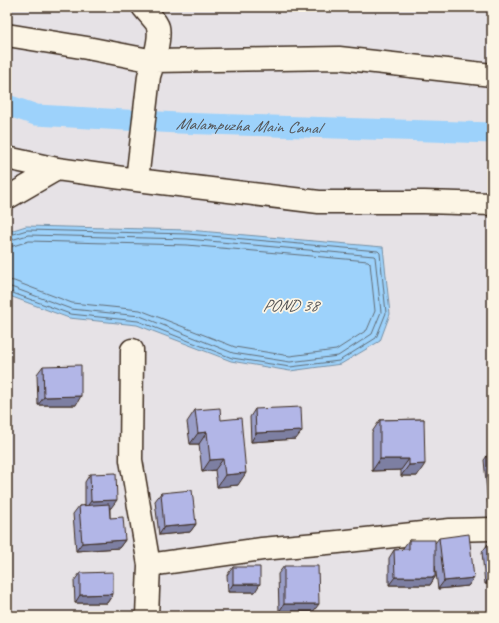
<svg xmlns="http://www.w3.org/2000/svg" width="499" height="623" viewBox="0 0 499 623" font-family="Caveat,sans-serif">
<rect width="100%" height="100%" fill="#e6e2e6"/>
<filter id="ink" filterUnits="userSpaceOnUse"><feTurbulence type="fractalNoise" baseFrequency=".025" numOctaves="2"/><feDisplacementMap in="SourceGraphic" scale="8" xChannelSelector="R" yChannelSelector="G"/><feConvolveMatrix kernelMatrix="1 2 1 2 8 2 1 2 1" color-interpolation-filters="sRGB"/></filter>
<g filter="url(#ink)">
<path fill="#9dd2fb" stroke="#768fa3" d="M26 226 188 230 383 247 390 314 380 341 341 364 290 371 231 361 137 325 69 318 7 295V232Z"/>
<g fill="none" stroke-linecap="round" stroke-linejoin="round">
<path stroke="#626d76" stroke-width="1" d="M7 236 27 230 188 234 378 251 380 253 386 313 376 338 339 361 290 367 232 358 138 321 70 314 10 292 7 291
M7 241 11 240 28 235 187 239 374 256 375 257 381 312 372 334 338 356 290 362 233 353 140 316 71 309 11 287 7 286
M7 247 13 246 29 241 187 245 368 261 370 263 375 311 367 330 336 350 290 356 235 347 140 310 72 303 14 281 7 280"/>
<path stroke="#9dd2fb" stroke-width="21" id="s1" d="M7 105 36 115 178 123 492 133"/>
<defs>
<path id="minor" d="M7 35 87 48 154 61 339 58 492 75
M7 158 57 169 137 180 319 202H424L492 204
M137 180 149 76C153 64 161 39 158 27 157 22 147 12 143 7
M7 198 57 169
M132 350 131 460 149 565 262 549 338 542 450 530 492 529
M147 616 149 565"/>
</defs>
<use href="#minor" stroke="#3b2a1e" stroke-width="25"/>
<use href="#minor" stroke="#fcf5e5" stroke-width="22"/>
</g>
<path fill="#999dc7" stroke="#3b2a1e" d="M43 366 76 405H38L37 374Z
M255 409 296 439 251 442 250 417Z
M195 410 221 420 238 485 217 487 215 470 202 472 199 444H190L187 422Z
M424 419 417 476H401V470L372 471V432L380 420Z
M490 452H492V503H488L484 460Z
M90 474 111 508H110V518L125 540 119 548 76 551 73 514 79 506H85V482Z
M161 493 196 524 190 532 159 535 155 501Z
M439 538 474 578 468 586 438 589 435 565V577L430 585H389V558L394 550 403 549V548L409 540 435 543Z
M488 544H492V584H485L482 552Z
M284 566 313 612H279L278 574Z
M233 567 255 592H228L227 575Z
M80 573 113 594 107 603H75L74 581Z"/>
<path fill="#7d7fa2" stroke="#3b2a1e" d="M81 396 76 405H38L44 397Z
M302 431 296 439 251 442 256 433Z
M207 432 199 444H190L198 433Z
M223 459 215 470 202 472 210 460Z
M380 459H409L401 470 372 471Z
M425 464 417 476H401L409 465Z
M246 473 238 485 217 487 225 475Z
M492 498V503H488Z
M117 500 111 508 85 509 91 501Z
M196 524 190 532 159 535 164 527Z
M125 540 119 548 76 551 82 543Z
M491 576H492V584H485Z
M395 577H435L430 585H389Z
M474 578 468 586 438 589 444 581Z
M233 584H260L255 592H228Z
M113 594 107 603H75L80 595Z
M284 604H319L313 612H279Z"/>
<path fill="#b2b6e7" stroke="#3b2a1e" d="M81 365V396L44 397 43 366Z
M301 407 302 431 256 433 255 409Z
M220 408 221 420 241 418 246 473 225 475 223 459 210 460 207 432 198 433 195 410Z
M424 419 425 464 409 465V459H380V420Z
M490 452H492V474Z
M116 473 117 500 91 501 90 474Z
M192 490 196 524 164 527 161 493Z
M109 504 110 518 123 517 125 540 82 543 79 506Z
M469 534 474 578 444 581 439 538Z
M409 540H435V577H395L394 550 409 549Z
M488 544H492V576H491Z
M284 566H318L319 604H284Z
M233 567H260V584H233Z
M113 572V594L80 595V573Z"/>
</g>
<g text-anchor="middle" dominant-baseline="central" stroke-width="3.5" stroke-linejoin="round" paint-order="stroke">
<g font-size="17" font-style="italic" fill="#545455" stroke="#fcf5e5">
<text stroke="none"><textPath href="#s1" startOffset="243">Malampuzha Main Canal</textPath></text>
<text x="290" y="305">POND 38</text>
</g>
</g>
<rect width="499" height="623" fill="none" stroke="#fcf5e5" stroke-width="24"/>
<rect x="12" y="12" width="475" height="599" fill="none" stroke="#3b2a1e" stroke-width="1.5" filter="url(#ink)"/>
</svg>
